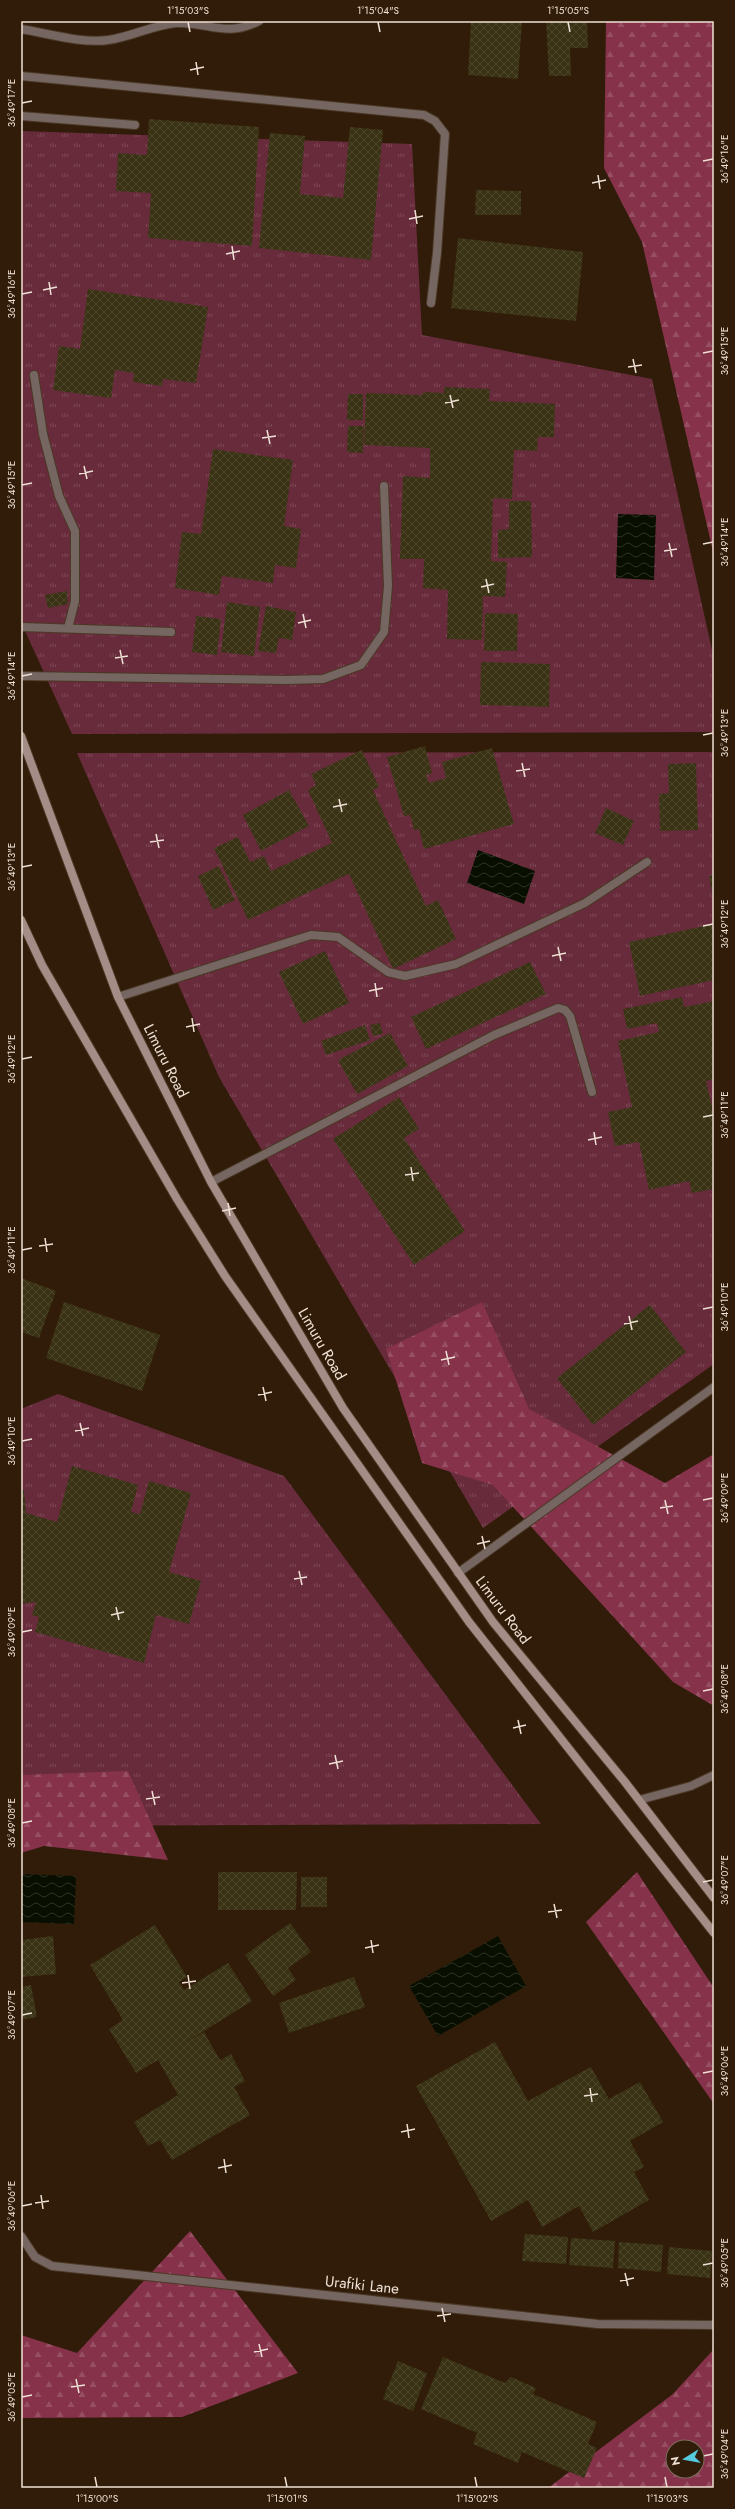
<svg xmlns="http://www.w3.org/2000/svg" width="735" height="2509" viewBox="0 0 735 2509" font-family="Jost,sans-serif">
<defs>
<pattern id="grass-tufts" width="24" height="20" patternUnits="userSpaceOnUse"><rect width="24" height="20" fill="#682b3c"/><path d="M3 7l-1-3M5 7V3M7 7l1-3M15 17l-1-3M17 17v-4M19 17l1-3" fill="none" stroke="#7e4957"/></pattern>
<pattern id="forest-firs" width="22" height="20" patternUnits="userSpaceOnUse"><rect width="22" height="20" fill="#86324b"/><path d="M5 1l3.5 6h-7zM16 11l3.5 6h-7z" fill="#974f64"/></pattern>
<pattern id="water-waves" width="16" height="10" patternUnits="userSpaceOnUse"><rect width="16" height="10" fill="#090f00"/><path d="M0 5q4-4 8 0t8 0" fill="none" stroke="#2d3224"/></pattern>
<pattern id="building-cross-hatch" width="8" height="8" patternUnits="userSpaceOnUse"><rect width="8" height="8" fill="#3a3214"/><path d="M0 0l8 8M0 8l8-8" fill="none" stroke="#4d462a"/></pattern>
</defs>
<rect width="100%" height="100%" fill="#301c08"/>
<path fill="url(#grass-tufts)" d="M21 131 412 144 422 335 652 379 714 659V732L72 734 21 622Z
M714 752V1364L483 1528 219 1077 77 753Z
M58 1394 284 1476 541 1824 21 1826V1409Z"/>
<path fill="url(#forest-firs)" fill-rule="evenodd" d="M606 21H714V556L642 242 604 168Z
M482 1302 529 1409 665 1483 714 1454V1706L673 1682 493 1485 422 1463 386 1349Z
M128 1771 168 1860 44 1846 21 1853V1775Z
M637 1872 714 1988V2104L586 1922Z
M190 2231 298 2373 182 2417 21 2418V2335L77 2353Z
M714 2349V2488H548L673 2394ZM673 2447H697V2471H673Z"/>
<path fill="url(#water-waves)" d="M618 514 656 515 654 580 616 578Z
M478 850 535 871 524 904 467 883Z
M21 1874 76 1876 74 1924 21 1922Z
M498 1936 526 1986 438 2036 409 1986Z"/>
<path fill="url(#building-cross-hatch)" d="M471 21H522L518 79 468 75Z
M546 21H587L588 48H570L571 76H549Z
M149 119 259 127 252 246 148 238 151 193 116 191 118 153 147 155Z
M350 127 383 130 371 260 259 248 270 133 305 136 300 194 343 198Z
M476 190 521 191V215H475Z
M458 238 583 252 576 321 451 308Z
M88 289 208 307 196 383 163 379 162 386 133 382 134 373 115 370 111 398 53 390 59 346 80 349Z
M444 387 490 389 489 401 555 404 554 437H538L537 451 514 450 512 499 493 498 491 561 507 562 505 597 483 596 482 640 447 639 448 590 423 588 424 559H400L403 476 430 478V448L364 445 366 393 423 395V392L444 393Z
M348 394H363V420H347Z
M348 426H364L363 453 347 452Z
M213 449 293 460 284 526 301 529 296 568 275 565 273 583 222 576 219 595 175 588 182 532 201 534Z
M509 501H531L532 557 498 558V530L509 529Z
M67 591 68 604 48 608 45 595Z
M227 602 260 607 254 656 221 652Z
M266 606 296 612 292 640 279 638 276 653 258 651Z
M485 613 518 614 517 651H484Z
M196 616 221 619 217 655 192 652Z
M481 662 550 664 549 707 480 705Z
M425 746 432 773 426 775 429 783 446 778 442 762 492 748 514 824 424 849 419 829 414 830 410 815 404 816 387 757Z
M362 750 379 787 373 790 426 906 438 900 456 939 393 969 349 874 248 920 214 848 238 837 250 862 264 856 271 871 332 843 308 790 316 785 311 774Z
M696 763 698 830 660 831 659 794 669 793 668 764Z
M289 790 309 826 261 851 243 815Z
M606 808 634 821 623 845 595 833Z
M219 866 235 900 213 910 198 876Z
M714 875V897H713L709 876Z
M714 924V980L640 996 629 942Z
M325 951 349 1003 303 1024 279 972Z
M530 962 546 994 426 1049 411 1017Z
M682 997 684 1007 714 1001V1079L706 1081 714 1115V1189L692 1193 689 1181 649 1190 639 1142 615 1146 608 1112 632 1107 618 1041 659 1032 657 1023 627 1029 623 1009Z
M380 1023 383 1034 373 1036 370 1025Z
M365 1025 370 1040 326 1055 321 1041Z
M390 1033 408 1066 357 1094 338 1060Z
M399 1097 419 1129 404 1138 465 1231 414 1265 333 1139Z
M21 1278 56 1291 39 1338 21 1332Z
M64 1302 160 1335 142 1391 46 1358Z
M650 1305 686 1352 593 1425 557 1378Z
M72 1466 138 1485 131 1512 140 1514 149 1481 191 1493 169 1572 201 1581 189 1624 156 1615 144 1663 35 1632 39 1617 32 1615 36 1602 21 1604V1491L24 1490 26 1513 57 1522Z
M218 1872H297L296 1910H218Z
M301 1877H327V1907H301Z
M290 1923 311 1952 288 1968 296 1980 273 1996 245 1955Z
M155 1925 187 1977 179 1982 184 1990 228 1963 252 2001 183 2044 204 2032 220 2060 231 2054 245 2081 234 2087 250 2115 172 2160 160 2140 148 2146 134 2122 178 2095 158 2060 136 2073 109 2029 123 2020 90 1965Z
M53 1936 56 1974 21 1977V1940Z
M354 1977 365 2007 289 2033 279 2003Z
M31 1985 37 2017 21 2020V1987Z
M495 2042 528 2101 591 2067 609 2099 640 2082 663 2122 630 2141 644 2167 634 2172 649 2200 593 2232 579 2206 542 2227 528 2200 491 2221 416 2086Z
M525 2234 568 2237 566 2264 522 2261Z
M571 2238 615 2241 613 2268 569 2265Z
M619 2242 663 2245 661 2272 618 2268Z
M669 2247 712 2251 710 2278 667 2274Z
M443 2357 505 2383 511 2377 536 2388 533 2394 597 2422 588 2444 597 2448 584 2478 522 2452 518 2463 473 2444 477 2433 421 2409Z
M398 2361 427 2373 413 2411 383 2399Z"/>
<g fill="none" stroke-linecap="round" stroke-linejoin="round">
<defs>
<path id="service" d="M21 29C46 33 83 44 108 40 131 37 153 25 176 23 209 22 226 38 259 21
M21 76 424 115 435 121 445 134 437 253 431 303
M21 116 135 125
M34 375 43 434 59 496 75 531V601L68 628
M21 627 171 632
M21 676 286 680 323 679 361 665 384 632 388 586 384 486
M118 997 311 935 338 937 388 972 405 976 456 964 585 903 647 862
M211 1182 494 1035 558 1008 565 1010 570 1016 592 1092
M458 1573 714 1387
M639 1800 691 1786 714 1775"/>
<path id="minor" d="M21 2236 35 2257 52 2266 598 2324 714 2325"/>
<path id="secondary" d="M21 736 118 997 211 1182 343 1408 493 1622 625 1782 714 1898
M21 920 42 965 177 1199 225 1276 469 1622 714 1933"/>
</defs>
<use href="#service" stroke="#4b3825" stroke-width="10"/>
<use href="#minor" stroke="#4b3825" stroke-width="10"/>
<use href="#secondary" stroke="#4b3825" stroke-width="10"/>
<use href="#service" stroke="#756662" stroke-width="8"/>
<use href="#minor" stroke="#756662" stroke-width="8"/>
<use href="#secondary" stroke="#a58d87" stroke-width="8"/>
</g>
<path fill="none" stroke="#efe1d5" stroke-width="1.5" d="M188 22 190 32M378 22 380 32M568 22 570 32M196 62 198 75M190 70 204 67M22 103 32 101M703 161 713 159M598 175 600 189M592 183 606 180M415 210 417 224M409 219 423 216M232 246 234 260M226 254 240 251M49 282 51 295M43 290 57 287M22 294 32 292M703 353 713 351M633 359 636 373M628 367 642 365M450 395 453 408M445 403 459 400M267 430 270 444M262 438 276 436M84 466 87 479M79 474 93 471M22 485 32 483M669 543 672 557M703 544 713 542M664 551 677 549M486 579 489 593M481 587 494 584M303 614 306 628M298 623 311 620M120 650 123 664M115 658 128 656M22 676 32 674M703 735 713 733M522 763 525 777M516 771 530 769M339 799 342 812M333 807 347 804M156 834 159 848M150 842 164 840M22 867 32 865M703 926 713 924M558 947 561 961M552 956 566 953M375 983 377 997M369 991 383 988M192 1018 194 1032M186 1027 200 1024M22 1059 32 1057M703 1117 713 1115M594 1132 596 1145M588 1140 602 1137M411 1167 413 1181M405 1175 419 1173M228 1203 230 1216M222 1211 236 1208M45 1238 47 1252M39 1246 53 1244M22 1250 32 1248M703 1309 713 1307M629 1316 632 1330M624 1324 638 1321M446 1351 449 1365M441 1360 455 1357M263 1387 266 1401M258 1395 272 1392M80 1423 83 1436M75 1431 89 1428M22 1441 32 1439M665 1500 668 1514M703 1500 713 1498M660 1508 673 1506M482 1536 485 1549M477 1544 490 1541M299 1571 302 1585M294 1579 307 1577M116 1607 119 1620M111 1615 124 1612M22 1632 32 1630M703 1691 713 1689M518 1720 521 1734M513 1728 526 1725M335 1755 338 1769M329 1764 343 1761M152 1791 155 1805M146 1799 160 1797M22 1823 32 1821M703 1882 713 1880M554 1904 557 1918M548 1912 562 1910M371 1940 373 1953M365 1948 379 1945M188 1975 190 1989M182 1983 196 1981M22 2015 32 2013M703 2073 713 2071M590 2088 592 2102M584 2096 598 2094M407 2124 409 2138M401 2132 415 2129M224 2159 226 2173M218 2168 232 2165M41 2195 43 2209M35 2203 49 2201M22 2206 32 2204M703 2265 713 2263M625 2273 628 2286M620 2281 634 2278M442 2308 445 2322M437 2316 451 2314M259 2344 262 2357M254 2352 268 2349M76 2379 79 2393M71 2387 85 2385M22 2397 32 2395M703 2456 713 2454M95 2477 97 2487M285 2477 287 2487M475 2477 477 2487M665 2477 667 2487"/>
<g text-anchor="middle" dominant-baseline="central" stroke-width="3.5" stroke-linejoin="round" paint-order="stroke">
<g font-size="15" fill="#efe1d5" stroke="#301c08">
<text transform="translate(166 1061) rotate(63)">Limuru Road</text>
<text transform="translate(322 1344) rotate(60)">Limuru Road</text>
<text transform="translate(503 1610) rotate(53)">Limuru Road</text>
<text transform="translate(362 2285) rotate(6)">Urafiki Lane</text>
</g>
</g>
<rect width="735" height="2509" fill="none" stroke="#301c08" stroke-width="44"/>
<g transform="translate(685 2459) rotate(259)"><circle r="19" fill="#301c08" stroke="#7c6b5a"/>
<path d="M0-3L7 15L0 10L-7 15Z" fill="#55cadf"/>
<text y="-6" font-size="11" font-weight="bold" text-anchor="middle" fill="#efe1d5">N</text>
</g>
<rect x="22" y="22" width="691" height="2465" fill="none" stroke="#efe1d5" stroke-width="1.5"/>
<g font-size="10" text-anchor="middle" fill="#efe1d5">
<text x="188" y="14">1°15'03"S</text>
<text x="378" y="14">1°15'04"S</text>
<text x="568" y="14">1°15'05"S</text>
<text transform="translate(11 103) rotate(-90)" y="4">36°49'17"E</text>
<text transform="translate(724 159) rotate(-90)" y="4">36°49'16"E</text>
<text transform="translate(11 294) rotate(-90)" y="4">36°49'16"E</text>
<text transform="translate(724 351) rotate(-90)" y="4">36°49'15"E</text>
<text transform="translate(11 485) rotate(-90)" y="4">36°49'15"E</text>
<text transform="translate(724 542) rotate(-90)" y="4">36°49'14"E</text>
<text transform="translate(11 676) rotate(-90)" y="4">36°49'14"E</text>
<text transform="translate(724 733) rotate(-90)" y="4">36°49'13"E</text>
<text transform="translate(11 867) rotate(-90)" y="4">36°49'13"E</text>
<text transform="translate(724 924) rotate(-90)" y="4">36°49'12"E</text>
<text transform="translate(11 1059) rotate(-90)" y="4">36°49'12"E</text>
<text transform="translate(724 1115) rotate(-90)" y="4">36°49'11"E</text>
<text transform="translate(11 1250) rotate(-90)" y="4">36°49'11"E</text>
<text transform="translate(724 1307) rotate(-90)" y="4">36°49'10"E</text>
<text transform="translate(11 1441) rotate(-90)" y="4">36°49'10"E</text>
<text transform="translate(724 1498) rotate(-90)" y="4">36°49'09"E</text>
<text transform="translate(11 1632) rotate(-90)" y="4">36°49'09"E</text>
<text transform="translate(724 1689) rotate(-90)" y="4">36°49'08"E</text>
<text transform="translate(11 1823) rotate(-90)" y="4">36°49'08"E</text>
<text transform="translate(724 1880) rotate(-90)" y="4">36°49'07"E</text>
<text transform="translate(11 2015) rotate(-90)" y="4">36°49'07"E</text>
<text transform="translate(724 2071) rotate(-90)" y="4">36°49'06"E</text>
<text transform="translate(11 2206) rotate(-90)" y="4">36°49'06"E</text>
<text transform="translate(724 2263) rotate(-90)" y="4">36°49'05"E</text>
<text transform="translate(11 2397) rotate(-90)" y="4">36°49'05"E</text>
<text transform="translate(724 2454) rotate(-90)" y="4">36°49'04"E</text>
<text x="97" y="2502">1°15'00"S</text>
<text x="287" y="2502">1°15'01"S</text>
<text x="477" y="2502">1°15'02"S</text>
<text x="667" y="2502">1°15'03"S</text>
</g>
</svg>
